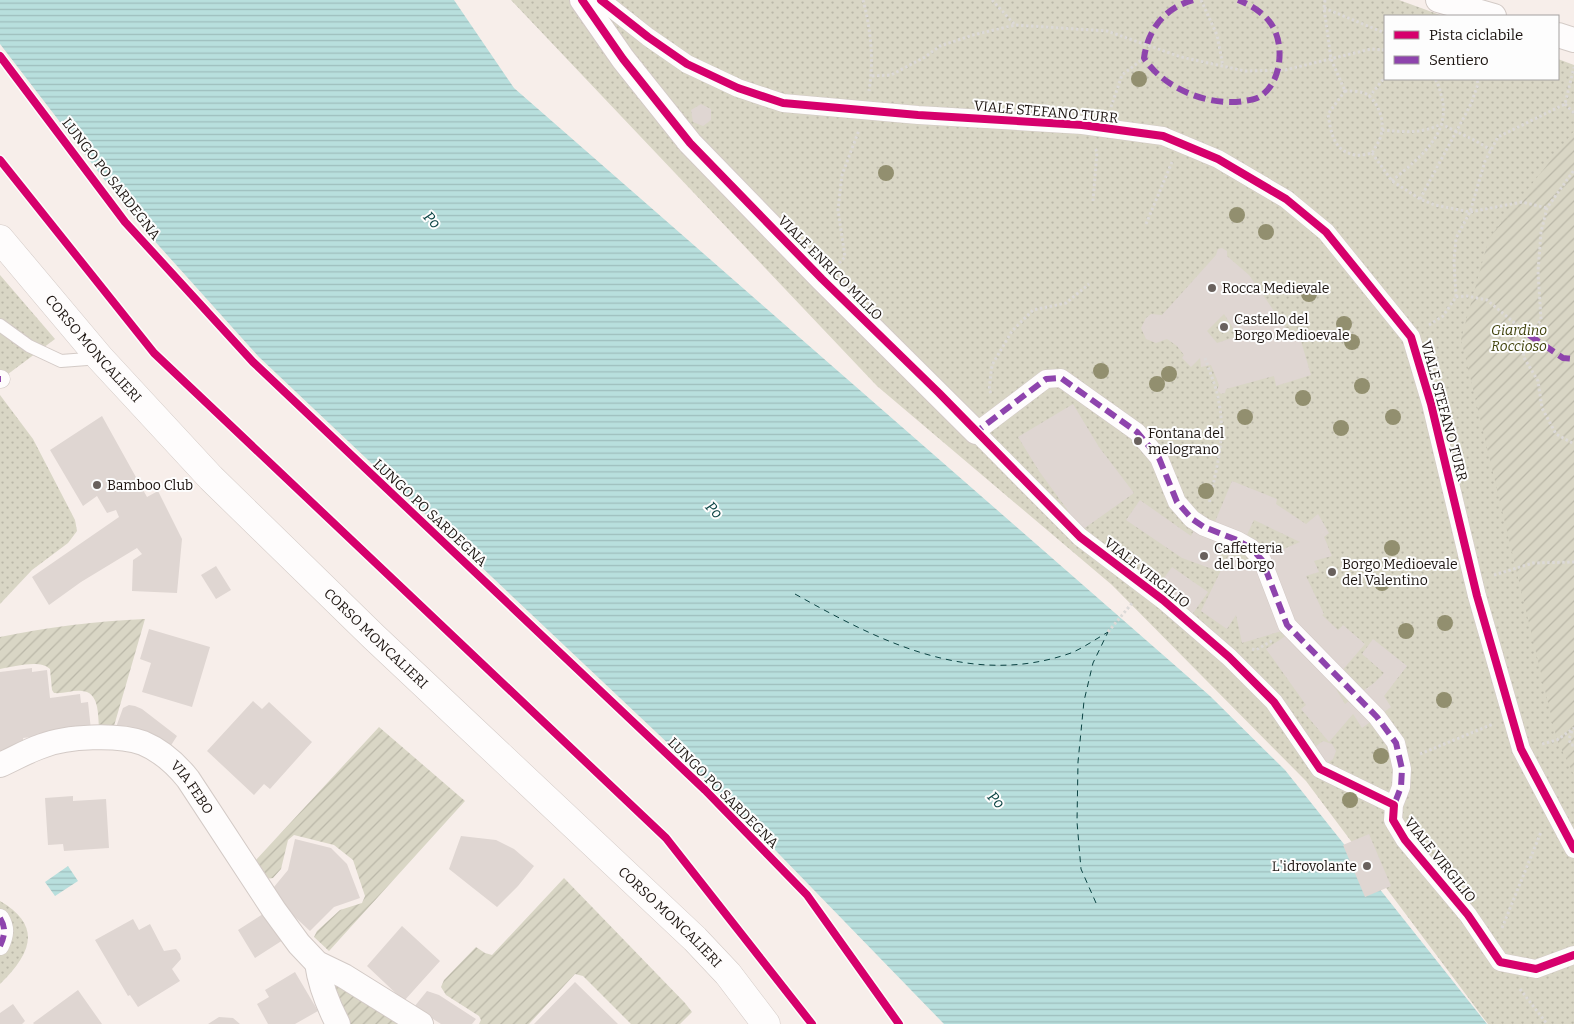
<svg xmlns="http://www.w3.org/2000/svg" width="1574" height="1024" viewBox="0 0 1574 1024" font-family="Bitter,serif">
<defs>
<pattern id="grass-dots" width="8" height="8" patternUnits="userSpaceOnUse" patternTransform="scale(1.25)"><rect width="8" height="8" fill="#d9d6c5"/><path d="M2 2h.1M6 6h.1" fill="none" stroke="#bab7a8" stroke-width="1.8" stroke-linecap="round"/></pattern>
<pattern id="garden-furrows" width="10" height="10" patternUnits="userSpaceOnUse" patternTransform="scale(1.25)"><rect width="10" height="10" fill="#d9d6c5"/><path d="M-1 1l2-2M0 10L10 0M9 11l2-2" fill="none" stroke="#bab7a8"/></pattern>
<pattern id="water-rules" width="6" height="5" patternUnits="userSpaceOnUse" patternTransform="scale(1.25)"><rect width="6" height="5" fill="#b8dfdd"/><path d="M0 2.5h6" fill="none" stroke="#9ebebd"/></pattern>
</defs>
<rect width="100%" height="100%" fill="#f7eeea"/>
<path fill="url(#grass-dots)" d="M511 0H1399L1443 16H1385V79H1558V59L1574 65V1024H1488L1306 781 1112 585 877 386Z
M0 275 55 339 0 380Z
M0 395 33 439 75 520 77 531 68 543 32 570 0 604Z
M0 901C43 926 31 954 0 984Z"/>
<path fill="url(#garden-furrows)" d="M1574 131V775L1557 740 1461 339 1489 238Z
M145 619 114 726 99 727C98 714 99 692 82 691 73 690 63 694 54 693L52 690 50 669C39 659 14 667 0 669V637C48 627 97 621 145 619Z
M379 727 465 801 329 951 314 937 317 931 340 910 362 903 365 896 353 860 334 845 294 835 288 840 281 869 273 878 265 879 255 861Z
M564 878 685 1003 692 1012 680 1024H631L583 976 575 974 529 1024H479L481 1020 479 1016 446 995 441 987 444 980 476 947 485 953 492 955Z
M336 983 405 1024H351L334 990Z"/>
<path fill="url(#water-rules)" d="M0 0H454L514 88 1210 696 1285 770 1487 1024H944L710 783 259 357 133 217 0 44Z
M68 866 78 881 55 896 45 882Z"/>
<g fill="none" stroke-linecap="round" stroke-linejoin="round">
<path stroke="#0b4343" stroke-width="1" stroke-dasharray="6 5" stroke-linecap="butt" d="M795 594C881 642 971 688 1071 653 1083 648 1096 639 1108 632
M1096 903 1081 869 1077 822 1078 762 1084 701 1093 663 1108 632"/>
</g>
<path fill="#dfd6d2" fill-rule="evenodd" d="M701 104 711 109V120L703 126 693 122 691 110Z
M1222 248 1227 251V256L1249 275 1290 334 1298 331 1311 375 1276 386 1274 376 1226 389 1225 393 1221 394 1217 390 1219 385 1211 365 1201 367 1200 358 1191 367 1182 358 1184 355 1177 346 1167 339 1156 343 1146 339 1141 328 1146 318 1151 314 1162 315 1216 255 1218 249ZM1224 314 1238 336 1217 343 1207 331Z
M1073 404 1099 447 1134 493 1082 530 1039 471 1018 437Z
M102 416 147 497 158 491 182 539 177 593 132 591 133 560 142 554 137 548 81 582 49 605 32 577 119 517 116 510 107 513 97 496 83 506 50 450Z
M1232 481 1277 499 1276 504 1306 524 1318 514 1329 533 1324 537 1332 556 1314 561 1319 572 1306 576 1324 614 1322 615 1338 630 1343 625 1365 644 1340 673 1294 630 1267 556 1300 542 1254 520 1246 537 1214 524Z
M1140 500 1191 536 1194 530 1226 543 1215 570 1182 558 1126 520Z
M1229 554 1263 574 1285 630 1242 643 1236 615 1227 629 1201 611Z
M216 566 231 590 216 599 201 575Z
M1172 567 1208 592 1191 616 1155 590Z
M149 629 210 647 192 707 142 692 151 663 140 659Z
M1290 633 1333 684 1345 704 1374 683 1384 673 1362 654 1373 639 1407 666 1384 696 1391 707 1362 728 1353 714 1329 742 1301 709 1306 705 1266 649Z
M32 668V672L47 670 50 698 80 694 81 703 88 702 91 730 23 738 25 750 0 753V672Z
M253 701 262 709 269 702 312 742 270 789 264 784 254 795 207 751Z
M129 705 135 706 142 709 177 736 168 750 115 730 123 708Z
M1323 741 1332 744 1336 751 1333 759 1326 764 1314 750 1316 746Z
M73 796V801L106 799 109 848 64 851 63 844 48 845 45 798Z
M1369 834 1391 886 1365 897 1343 845Z
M461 836 496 840 514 849 534 866 518 886 497 907 449 869Z
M295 839 331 848 347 864 360 898 334 907 310 931 269 893 288 870Z
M266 912 283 940 255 958 238 930Z
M133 919 139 930 150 924 164 951 176 949 180 954 181 959 172 969 180 981 138 1007 130 995 128 996 95 940Z
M402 926 440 961 404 1001 367 966Z
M295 972 318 1011 295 1024H268L257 1004 269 997 265 990Z
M575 982 618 1024H534Z
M78 990 102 1024H34L33 1023Z
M427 991 439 995 476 1019 472 1024H441L414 1007Z
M13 1004 25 1021 22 1024H0V1013Z
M219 1017 233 1018 240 1024H208Z"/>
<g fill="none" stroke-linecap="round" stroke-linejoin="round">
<defs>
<path id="service" d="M0 325 29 346 61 361 100 358"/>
<path id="pedestrian" d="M601 0 648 37 687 64 738 88 783 103 918 115 1082 125 1163 136 1218 159 1286 199 1326 232 1411 337 1431 404 1477 596 1521 749 1574 849
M0 379H1
M1394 805 1401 787 1402 769 1396 743 1377 717 1287 625 1262 560 1251 548 1237 540 1204 527 1192 519 1177 502 1159 458 1137 432 1061 378 1046 379 976 432 1080 537 1163 600 1229 657 1274 702 1320 769 1394 805 1393 820 1405 840 1468 915 1500 962 1536 969 1574 955
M0 918C6 928 5 935 0 946"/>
<g id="minor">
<path d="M582 0 623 59 690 143 822 279 976 432"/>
<path d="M1438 0 1494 16"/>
<path d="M1558 35 1574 40"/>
<path id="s1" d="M0 765C14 759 27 751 42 746 67 736 118 734 143 743 162 751 176 764 188 779L274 910 299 944 317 963 344 976 421 1024"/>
<path d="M317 963C320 985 328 1005 338 1024"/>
</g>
<g id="secondary">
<path id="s2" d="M0 239 100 358 211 478 374 637 695 939 728 974 766 1024"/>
</g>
</defs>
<use href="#service" stroke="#d3cac6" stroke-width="14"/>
<use href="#pedestrian" stroke="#d3cac6" stroke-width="19"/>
<use href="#minor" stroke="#d3cac6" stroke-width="26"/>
<use href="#secondary" stroke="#d3cac6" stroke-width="29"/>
<path stroke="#dcd9d7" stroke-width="3" stroke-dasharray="2.5 2.5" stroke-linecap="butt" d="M863 0C871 30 874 60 869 91
M992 0 1015 25 1107 31 1181 57 1245 71 1285 70 1371 49 1385 50
M1201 0 1217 35 1223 66
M1325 0 1324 8 1331 59 1345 91
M1324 8 1385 33
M872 76 891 75 925 57 940 46 973 35 1015 25
M1345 91C1352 91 1362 91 1368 95 1379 104 1385 122 1381 135 1380 141 1375 147 1372 153 1367 154 1360 156 1355 155 1333 151 1331 132 1328 114Z
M1369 97 1385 77
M1565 104 1574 113
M1111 107 1122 75 1144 58
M1382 130C1404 132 1422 134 1441 124L1476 141 1491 150
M1372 153 1392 181 1420 199 1435 205 1470 212 1522 202 1547 208
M1392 181C1417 159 1451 136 1442 98 1440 91 1439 85 1435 79
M1420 199 1471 104 1478 84 1477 79
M1093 201 1097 152 1095 148
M1146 224 1172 162
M839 263 845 257 838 210 842 175 859 130
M1456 297 1467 296 1487 300 1529 335 1523 356 1538 381 1542 408 1556 434 1574 444
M1429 325 1443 316 1456 297 1454 261 1456 238 1470 212 1485 161 1498 137 1565 104 1574 67
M1529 335 1541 320 1538 271 1541 232 1547 208 1574 170
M1205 358C1210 373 1217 388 1219 403 1226 437 1216 470 1209 504
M991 393 989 390 992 365 1012 331 1033 310 1066 303 1089 284
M1494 575 1533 563 1574 562
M1108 632 1133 602
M1252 649 1256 650 1273 640
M1572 731 1569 739 1571 745H1574
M1542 744 1557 740 1574 728
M1420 754 1493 724
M1502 928 1541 832
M1520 989 1547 1024"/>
<use href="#service" stroke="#fefcfc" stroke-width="12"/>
<use href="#pedestrian" stroke="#fefcfc" stroke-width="18"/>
<use href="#minor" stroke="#fefcfc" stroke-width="24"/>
<use href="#secondary" stroke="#fefcfc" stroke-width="28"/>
<path stroke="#8e44ad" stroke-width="6" stroke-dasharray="12 6" stroke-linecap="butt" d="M1193 0C1165 8 1148 29 1144 58 1163 88 1209 107 1244 101 1250 100 1258 99 1262 95 1283 80 1285 40 1269 21 1262 12 1249 4 1238 0
M1529 335 1563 358 1574 359
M0 379H1
M979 435 976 432 1046 379 1061 378 1137 432 1159 458 1177 502 1192 519 1204 527 1237 540 1251 548 1262 560 1287 625 1377 717 1396 743 1402 769 1401 787 1394 805
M0 918C6 928 5 935 0 946"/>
<defs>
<path id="cycleway" d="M582 0 623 59 690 143 822 279 939 393 1080 537 1163 600 1229 657 1274 702 1320 769 1394 805 1393 820 1405 840 1468 915 1500 962 1536 969 1574 955
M601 0 648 37 687 64 738 88 783 103 918 115 1082 125 1163 136 1218 159 1286 199 1326 232 1411 337 1431 404 1477 596 1521 749 1574 849
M0 56 125 222 253 362 705 790 807 895 899 1024
M0 160 154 353 666 838 812 1024"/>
</defs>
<use href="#cycleway" stroke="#fdfdfd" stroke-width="11"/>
<use href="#cycleway" stroke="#d6006c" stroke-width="8"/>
</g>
<g fill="#928f6f">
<circle cx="1139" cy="79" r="8"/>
<circle cx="886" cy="173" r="8"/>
<circle cx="1237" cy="215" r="8"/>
<circle cx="1266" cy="232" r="8"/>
<circle cx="1309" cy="294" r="8"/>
<circle cx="1344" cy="324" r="8"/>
<circle cx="1352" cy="342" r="8"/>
<circle cx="1101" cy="371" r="8"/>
<circle cx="1169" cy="374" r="8"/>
<circle cx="1157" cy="384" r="8"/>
<circle cx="1362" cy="386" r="8"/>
<circle cx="1303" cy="398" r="8"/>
<circle cx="1245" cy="417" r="8"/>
<circle cx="1393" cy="417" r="8"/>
<circle cx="1341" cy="428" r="8"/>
<circle cx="1206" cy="491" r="8"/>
<circle cx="1392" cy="548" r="8"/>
<circle cx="1382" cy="583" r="8"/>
<circle cx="1445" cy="623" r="8"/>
<circle cx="1406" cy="631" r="8"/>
<circle cx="1444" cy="700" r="8"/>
<circle cx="1381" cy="756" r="8"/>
<circle cx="1350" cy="800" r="8"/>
</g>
<g fill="#69615d" stroke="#fdfdfd" stroke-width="2">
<circle cx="1212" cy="288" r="5"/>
<circle cx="1224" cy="327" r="5"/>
<circle cx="1138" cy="441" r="5"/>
<circle cx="97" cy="485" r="5"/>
<circle cx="1204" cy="556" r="5"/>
<circle cx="1332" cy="572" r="5"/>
<circle cx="1367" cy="866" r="5"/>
</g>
<g text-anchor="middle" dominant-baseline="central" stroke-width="4" stroke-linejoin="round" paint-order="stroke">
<g font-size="14" fill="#1d1511" stroke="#fdfdfd">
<text transform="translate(1046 112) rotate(5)">VIALE STEFANO TURR</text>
<text transform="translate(111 179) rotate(52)">LUNGO PO SARDEGNA</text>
<text transform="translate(830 268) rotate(45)">VIALE ENRICO MILLO</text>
<text stroke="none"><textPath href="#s2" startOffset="144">CORSO MONCALIERI</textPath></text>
<text transform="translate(1444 411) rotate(75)">VIALE STEFANO TURR</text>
<text transform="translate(430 513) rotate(43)">LUNGO PO SARDEGNA</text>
<text transform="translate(1147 573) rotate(38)">VIALE VIRGILIO</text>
<text stroke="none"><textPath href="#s2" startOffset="549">CORSO MONCALIERI</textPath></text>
<text stroke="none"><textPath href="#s1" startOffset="216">VIA FEBO</textPath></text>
<text transform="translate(723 793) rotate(45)">LUNGO PO SARDEGNA</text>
<text transform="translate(1440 860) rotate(51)">VIALE VIRGILIO</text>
<text stroke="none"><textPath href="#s2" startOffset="954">CORSO MONCALIERI</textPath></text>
</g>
<g font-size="14" fill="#1d1511" stroke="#fdfdfd" text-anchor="start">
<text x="1222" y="288">Rocca Medievale</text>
<text x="1234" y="319">Castello del<tspan x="1234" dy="16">Borgo Medioevale</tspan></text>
<text x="1148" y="433">Fontana del<tspan x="1148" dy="16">melograno</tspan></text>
<text x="107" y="485">Bamboo Club</text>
<text x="1214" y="548">Caffetteria<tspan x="1214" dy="16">del borgo</tspan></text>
<text x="1342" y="564">Borgo Medioevale<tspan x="1342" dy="16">del Valentino</tspan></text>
<text x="1357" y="866" text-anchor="end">L'idrovolante</text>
</g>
<g font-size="14" font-style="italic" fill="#3f410a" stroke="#fdfdfd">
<text x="1519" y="330">Giardino<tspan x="1519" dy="16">Roccioso</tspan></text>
</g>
<g font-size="15" font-style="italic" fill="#0b4343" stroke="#fdfdfd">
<text transform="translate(432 220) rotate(46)">Po</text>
<text transform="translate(714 510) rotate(46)">Po</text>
<text transform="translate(996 800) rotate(46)">Po</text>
</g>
</g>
<rect x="1384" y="15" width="175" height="65" fill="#fdfdfd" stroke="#a3a09f"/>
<rect x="1394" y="31" width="25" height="8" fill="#d6006c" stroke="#a3a09f"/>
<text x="1429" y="40" font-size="15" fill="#1d1511">Pista ciclabile</text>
<rect x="1394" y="56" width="25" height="8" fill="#8e44ad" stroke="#a3a09f"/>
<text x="1429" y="65" font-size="15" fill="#1d1511">Sentiero</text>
</svg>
